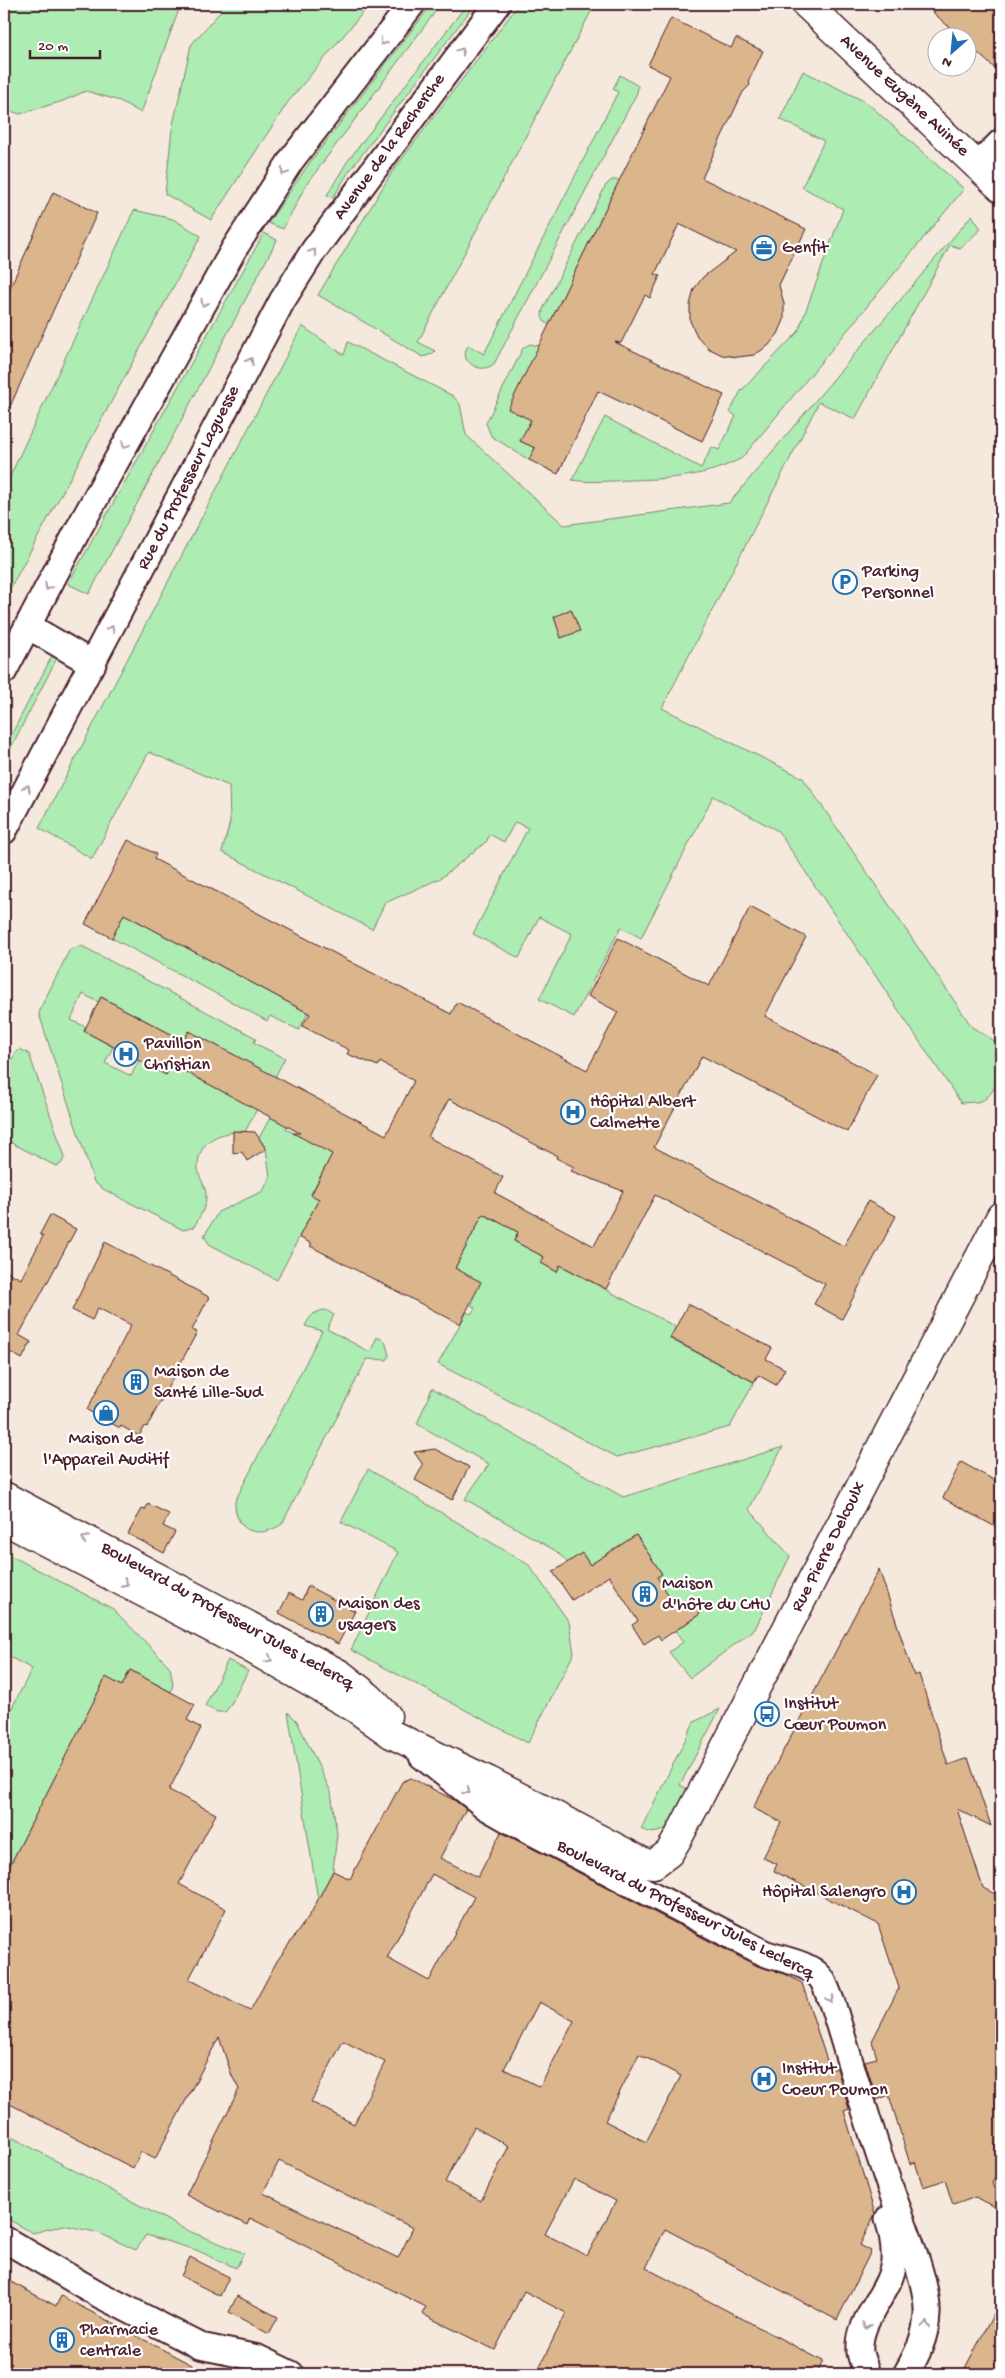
<svg xmlns="http://www.w3.org/2000/svg" width="1005" height="2378" viewBox="0 0 1005 2378" font-family="'Gochi Hand',sans-serif">
<rect width="100%" height="100%" fill="#fff"/>
<filter id="ink" filterUnits="userSpaceOnUse"><feTurbulence type="fractalNoise" baseFrequency=".02" numOctaves="2"/><feDisplacementMap in="SourceGraphic" scale="10" xChannelSelector="R" yChannelSelector="G"/><feConvolveMatrix kernelMatrix="1 2 1 2 8 2 1 2 1" color-interpolation-filters="sRGB"/></filter>
<g filter="url(#ink)">
<path fill="#f4e9dc" fill-rule="evenodd" d="M4 4H1001V2374H4ZM938 38H968V68H938Z"/>
<path fill="#adecb3" stroke="#7c866f" d="M4 4H181L141 113 120 101 86 91 63 101 20 114 4 109Z
M222 4H370L288 102 211 220 165 194 172 129 191 45 220 12Z
M432 4H441L306 185 283 229 268 223 313 158Z
M467 4H475L348 173 333 198 327 195 347 162Z
M519 4H595L418 342 435 351 432 354 423 357 318 295 392 172Z
M803 71 866 102 964 189 742 458C707 477 669 479 630 480 610 481 591 483 572 480L605 417 701 468 712 447 719 450 736 416 730 412 741 391 798 332 843 209 802 187 824 141 780 119Z
M620 75 638 86 637 93 494 364C484 371 474 369 466 359L465 352 468 345 484 354 618 92 613 89Z
M612 180H620L549 325C542 321 541 317 543 309L606 185Z
M134 210 173 219 201 236 5 598 4 489Z
M972 215 981 229 960 248 950 245 855 419 819 402 662 708 803 778 972 1027 1001 1045C1001 1062 1000 1093 981 1101 975 1103 967 1102 961 1103L778 831 713 796 641 938 621 927 574 1017 539 999 572 934 539 917 519 958 473 934 528 828 515 822 504 842 489 834 487 841 441 878 385 903 372 929 222 852 230 822 229 786 149 752 92 859 39 828 302 326 344 355 348 342 453 396 460 404 466 435 564 525 729 503Z
M264 233 277 240 89 594 68 584Z
M530 344 539 346 531 420 520 441 535 448 529 460 491 436 486 423 523 348Z
M52 656 57 658 4 761V749Z
M124 914 308 1013 299 1030 270 1016 267 1021 112 938Z
M82 946 256 1038 254 1043 285 1058 275 1077 189 1031 184 1041 101 997 98 1002 83 994 71 1020 86 1027 84 1031 113 1047 105 1063 131 1076 139 1060 166 1075 171 1064 258 1107 245 1132C220 1131 197 1140 198 1169 199 1178 206 1186 206 1195 207 1207 199 1217 194 1227L183 1230 103 1189 94 1182 39 1014 41 1007 70 949Z
M20 1049 29 1054 65 1157 61 1164 57 1166 50 1163 4 1139C4 1113 0 1065 20 1049Z
M272 1114 289 1123 286 1129 301 1137 336 1147 311 1194 319 1199 277 1280 209 1244 204 1236 218 1212 263 1191 270 1177 266 1149 259 1138Z
M483 1214 518 1232 514 1241 544 1257 541 1263 557 1271 560 1265 676 1327 670 1339 754 1382 730 1427 617 1457 438 1364 467 1312 471 1314 475 1308 471 1305 473 1302 455 1268Z
M326 1310 334 1315 327 1329 370 1352 377 1337 385 1341 389 1355 387 1360 367 1359 282 1524C258 1540 234 1532 235 1501L322 1331 305 1326C310 1316 314 1311 326 1310Z
M432 1388 623 1497 783 1447 749 1509 790 1556 755 1629 690 1678 669 1652 683 1642 673 1627 680 1628 700 1614 690 1600 674 1610 664 1595 667 1593 664 1588 649 1582 662 1574 636 1535 590 1565 582 1553 568 1563 556 1551 465 1499 489 1464 417 1424Z
M368 1469 529 1565 569 1622 574 1653 528 1743 351 1650 398 1552 341 1522Z
M4 1552 113 1609 170 1667 173 1684 171 1692 130 1670 122 1686 106 1678 4 1877V1723L32 1669 4 1654Z
M228 1660 248 1671 230 1706 225 1712H217L205 1706Z
M720 1709 680 1785 691 1791C680 1809 667 1844 641 1829L694 1722Z
M288 1712 297 1721 331 1792 337 1834 333 1871 318 1900Z
M4 2133 186 2230 244 2253 236 2268 196 2250 146 2235 136 2250 99 2233 64 2225 33 2233 4 2217Z"/>
<path fill="#dbb68c" stroke="#4a1f2b" fill-rule="evenodd" d="M924 4H1001V74L968 44V38H961Z
M671 18 731 48 736 38 763 51 749 80 750 85 743 92 702 178 806 229 779 285 784 304V320L778 334 768 346 754 355 738 357 722 355 708 348 697 336 690 321V305L694 289 703 277 736 252 679 224 655 274 660 276 650 298 645 295 621 343 615 342 724 395 702 441 598 391 558 474 529 460 535 448 520 441 531 420 508 409 670 76 648 65Z
M53 192 97 213 4 420V301Z
M571 609 580 631 561 638 554 617Z
M128 840 156 854 154 859 451 1014 457 1002 587 1070 618 1012 588 996 618 938 709 986 750 907 806 937 765 1016 877 1075 847 1132 702 1056 654 1147 844 1246 868 1201 896 1216 842 1319 814 1304 825 1284 655 1195 606 1289 560 1265 557 1272 541 1263 544 1257 514 1241 518 1232 483 1214 455 1268 481 1282 460 1324 310 1246 312 1244 299 1237 319 1199 311 1195 332 1154 293 1133H300L171 1064 166 1075 84 1031 101 997 184 1041 189 1031 386 1135 414 1081 380 1062 378 1066 347 1054 349 1050 302 1026 310 1014 124 914 112 938 85 924ZM449 1099 557 1156 556 1158 574 1167 571 1171 623 1191 594 1246 495 1193 503 1177 428 1137Z
M233 1131 255 1132 266 1149 247 1161 242 1152 233 1153Z
M50 1215 76 1229 19 1335 31 1342 22 1359 10 1352 4 1365V1270L21 1279 43 1236 40 1234Z
M105 1242 209 1297 192 1330 197 1332 147 1427 145 1426 139 1436 121 1426 120 1428 87 1410 131 1325 98 1308 92 1320 72 1310Z
M688 1304 772 1348 766 1359 785 1369 776 1385 758 1375 754 1382 670 1338Z
M435 1449 469 1467 452 1500 415 1480 423 1465 414 1452Z
M961 1462 1001 1484V1530L943 1498Z
M148 1504 169 1514 163 1526 175 1532 164 1553 128 1534 142 1509 145 1510Z
M636 1535 662 1574 657 1577 677 1608 690 1600 700 1614 661 1640 658 1635 644 1644 632 1625 638 1621 609 1576 572 1600 553 1572 582 1553 590 1565Z
M879 1569 914 1676 919 1674 948 1765 968 1758 991 1826 957 1809 983 1888 1001 1897V2166L992 2183 1001 2210 976 2197 953 2205 945 2180 923 2187 915 2162 910 2164 889 2095 877 2100 865 2061 877 2058 872 2041 899 1988 878 1924 774 1871 777 1864 763 1858 781 1822 753 1808Z
M308 1586 355 1611 338 1644 279 1613 289 1593 302 1600Z
M130 1670 195 1705 187 1720 201 1728 169 1790 216 1814 179 1884 226 1909 189 1979 250 2011 277 1961 311 1913 333 1871 350 1879 402 1782 411 1778 454 1800 466 1809 440 1858 478 1877 501 1832 757 1966 785 1974 802 1983 830 2070 837 2068 849 2109 844 2111 875 2214 860 2245 871 2251 837 2320 665 2229 646 2268 823 2361 817 2374H551L539 2368 566 2313 524 2291 495 2350 422 2314 426 2307 250 2218 247 2225 186 2195 239 2089 232 2076 219 2037 155 2159 141 2152 133 2168 4 2101V1877L106 1677 122 1686ZM432 1874 474 1897 429 1981 387 1958ZM539 2002 574 2021 540 2087 504 2069ZM343 2041 385 2062 354 2124 311 2102ZM639 2054 681 2076 646 2142 605 2121ZM474 2127 509 2146 481 2201 445 2182ZM279 2161 413 2228 398 2258 263 2193ZM574 2179 616 2201 587 2256 545 2234Z
M190 2257 229 2277 220 2296 181 2276Z
M11 2282 56 2306 61 2296 209 2374H4V2296Z
M237 2296 278 2317 269 2334 229 2312Z
M1001 2300V2374H978L965 2368Z"/>
<g fill="none" stroke-linecap="round" stroke-linejoin="round">
<defs>
<path id="street" d="M978 165 1001 142
M28 626 93 664
M4 671 79 528 234 249 292 159 412 4
M4 831 282 301 314 250 497 4
M422 1756 486 1807 507 1819 764 1953C782 1960 813 1963 823 1981 827 1989 830 1998 833 2006 852 2067 869 2128 890 2187 901 2220 929 2282 927 2314 926 2337 917 2355 906 2374
M4 2239 100 2295 200 2346 258 2358 291 2374
M867 2374C865 2367 861 2359 860 2352 857 2318 891 2293 894 2261 895 2247 892 2232 888 2219"/>
<path id="secondary" d="M806 4 1001 188
M4 1496 340 1674 369 1697 387 1716
M4 1520 250 1648 355 1708 391 1734 489 1781 645 1863 654 1864 669 1853 678 1838 1001 1216"/>
</defs>
<use href="#street" stroke="#4a1f2b" stroke-width="29"/>
<use href="#secondary" stroke="#4a1f2b" stroke-width="31"/>
<use href="#street" stroke="#fff" stroke-width="25"/>
<use href="#secondary" stroke="#fff" stroke-width="28"/>
</g>
<defs><path id="oneway-chevron" d="M-2-3.5L2.5 0L-2 3.5" fill="none" stroke-width="1.6" stroke-linecap="round" stroke-linejoin="round" transform="scale(1.25)"/></defs>
<g stroke="#ae9aa0">
<use href="#oneway-chevron" transform="translate(383 42) rotate(128)"/>
<use href="#oneway-chevron" transform="translate(461 51) rotate(-53)"/>
<use href="#oneway-chevron" transform="translate(284 172) rotate(124)"/>
<use href="#oneway-chevron" transform="translate(313 252) rotate(-56)"/>
<use href="#oneway-chevron" transform="translate(204 303) rotate(119)"/>
<use href="#oneway-chevron" transform="translate(250 361) rotate(-62)"/>
<use href="#oneway-chevron" transform="translate(125 445) rotate(119)"/>
<use href="#oneway-chevron" transform="translate(48 587) rotate(118)"/>
<use href="#oneway-chevron" transform="translate(111 629) rotate(-63)"/>
<use href="#oneway-chevron" transform="translate(27 788) rotate(-62)"/>
<use href="#oneway-chevron" transform="translate(85 1539) rotate(-152)"/>
<use href="#oneway-chevron" transform="translate(125 1583) rotate(27)"/>
<use href="#oneway-chevron" transform="translate(269 1659) rotate(29)"/>
<use href="#oneway-chevron" transform="translate(467 1791) rotate(38)"/>
<use href="#oneway-chevron" transform="translate(830 1999) rotate(69)"/>
<use href="#oneway-chevron" transform="translate(926 2325) rotate(-82)"/>
<use href="#oneway-chevron" transform="translate(866 2326) rotate(108)"/>
</g>
</g>
<defs>
<symbol id="office-ring" viewBox="-11 -11 22 22"><circle r="9.5" fill="#fff" stroke="#1f6fb2" stroke-width="1.5"/><path d="M-6-3h4V-5.5h4V-3h4V5H-6ZM-1-4.5V-3h2v-1.5ZM-6 0V1H6V0Z" fill="#1f6fb2"/></symbol>
<symbol id="parking-ring" viewBox="-11 -11 22 22"><circle r="9.5" fill="#fff" stroke="#1f6fb2" stroke-width="1.5"/><path d="M-3.5-5.5H1a3.5 3.5 0 0 1 0 7H-1V5.5H-3.5ZM-1-3.4V-.6H.8a1.4 1.4 0 0 0 0-2.8Z" fill="#1f6fb2"/></symbol>
<symbol id="hospital-ring" viewBox="-11 -11 22 22"><circle r="9.5" fill="#fff" stroke="#1f6fb2" stroke-width="1.5"/><path d="M-5-5h3v3.5h4V-5h3V5h-3V1.5h-4V5h-3Z" fill="#1f6fb2"/></symbol>
<symbol id="building-ring" viewBox="-11 -11 22 22"><circle r="9.5" fill="#fff" stroke="#1f6fb2" stroke-width="1.5"/><path d="M-4-6H4V6H1V3H-1V6H-4ZM-2.5-4.3h1.7v1.8h-1.7ZM.8-4.3h1.7v1.8H.8ZM-2.5-1h1.7V.8h-1.7ZM.8-1h1.7V.8H.8Z" fill="#1f6fb2"/></symbol>
<symbol id="shop-ring" viewBox="-11 -11 22 22"><circle r="9.5" fill="#fff" stroke="#1f6fb2" stroke-width="1.5"/><path d="M-5-2.5h2.3a2.7 3.5 0 0 1 5.4 0H5L5.5 6h-11ZM-1.5-2.5h3a1.5 2.3 0 0 0-3 0Z" fill="#1f6fb2"/></symbol>
<symbol id="bus-ring" viewBox="-11 -11 22 22"><circle r="9.5" fill="#fff" stroke="#1f6fb2" stroke-width="1.5"/><path d="M-5-6H5V4H4V6H2V4H-2V6H-4V4H-5ZM-3.5-4V0h7V-4ZM-3.5 1.2v1.5H-2V1.2ZM2 1.2v1.5H3.5V1.2Z" fill="#1f6fb2"/></symbol>
</defs>
<g fill-rule="evenodd">
<use href="#office-ring" x="750" y="234" width="28" height="28"/>
<use href="#parking-ring" x="831" y="568" width="28" height="28"/>
<use href="#hospital-ring" x="112" y="1040" width="28" height="28"/>
<use href="#hospital-ring" x="559" y="1098" width="28" height="28"/>
<use href="#building-ring" x="122" y="1368" width="28" height="28"/>
<use href="#shop-ring" x="92" y="1399" width="28" height="28"/>
<use href="#building-ring" x="631" y="1580" width="28" height="28"/>
<use href="#building-ring" x="307" y="1600" width="28" height="28"/>
<use href="#bus-ring" x="753" y="1700" width="28" height="28"/>
<use href="#hospital-ring" x="890" y="1878" width="28" height="28"/>
<use href="#hospital-ring" x="750" y="2065" width="28" height="28"/>
<use href="#building-ring" x="48" y="2326" width="28" height="28"/>
</g>
<g text-anchor="middle" dominant-baseline="central" stroke-width="4.5" stroke-linejoin="round" paint-order="stroke">
<g font-size="18" fill="#4a1f2b" stroke="#fff">
<text transform="translate(904 96) rotate(43)">Avenue Eugène Avinée</text>
<text transform="translate(390 147) rotate(-54)">Avenue de la Recherche</text>
<text transform="translate(189 478) rotate(-63)">Rue du Professeur Laguesse</text>
<text transform="translate(829 1547) rotate(-63)">Rue Pierre Delcoulx</text>
<text transform="translate(227 1616) rotate(29)">Boulevard du Professeur Jules Leclercq</text>
<text transform="translate(685 1910) rotate(27)">Boulevard du Professeur Jules Leclercq</text>
</g>
<g font-size="18" fill="#4a1f2b" stroke="#fff" text-anchor="start">
<text x="782" y="248">Genfit</text>
<text x="862" y="572">Parking<tspan x="862" dy="21">Personnel</tspan></text>
<text x="144" y="1044">Pavillon<tspan x="144" dy="21">Christian</tspan></text>
<text x="590" y="1102">Hôpital Albert<tspan x="590" dy="21">Calmette</tspan></text>
<text x="154" y="1372">Maison de<tspan x="154" dy="21">Santé Lille-Sud</tspan></text>
<text x="106" y="1439" text-anchor="middle">Maison de<tspan x="106" dy="21">l'Appareil Auditif</tspan></text>
<text x="662" y="1584">Maison<tspan x="662" dy="21">d'hôte du CHU</tspan></text>
<text x="338" y="1604">Maison des<tspan x="338" dy="21">usagers</tspan></text>
<text x="784" y="1704">Institut<tspan x="784" dy="21">Cœur Poumon</tspan></text>
<text x="886" y="1892" text-anchor="end">Hôpital Salengro</text>
<text x="782" y="2069">Institut<tspan x="782" dy="21">Coeur Poumon</tspan></text>
<text x="80" y="2330">Pharmacie<tspan x="80" dy="21">centrale</tspan></text>
</g>
</g>
<rect width="1005" height="2378" fill="none" stroke="#fff" stroke-width="20"/>
<rect x="10" y="10" width="985" height="2358" fill="none" stroke="#4a1f2b" stroke-width="2" filter="url(#ink)"/>
<g transform="translate(952 52) rotate(207)"><circle r="24" fill="#ffffff" stroke="#b7a5aa"/>
<path d="M0-4L9 19L0 12L-9 19Z" fill="#1f6fb2"/>
<text y="-8" font-size="14" font-weight="bold" text-anchor="middle" fill="#4a1f2b">N</text>
</g>
<path d="M30 50v8h70v-8" fill="none" stroke="#4a1f2b" stroke-width="2.5"/>
<text x="38" y="50" font-size="15" fill="#4a1f2b" stroke="#ffffff" stroke-width="4" paint-order="stroke">20 m</text>
</svg>
